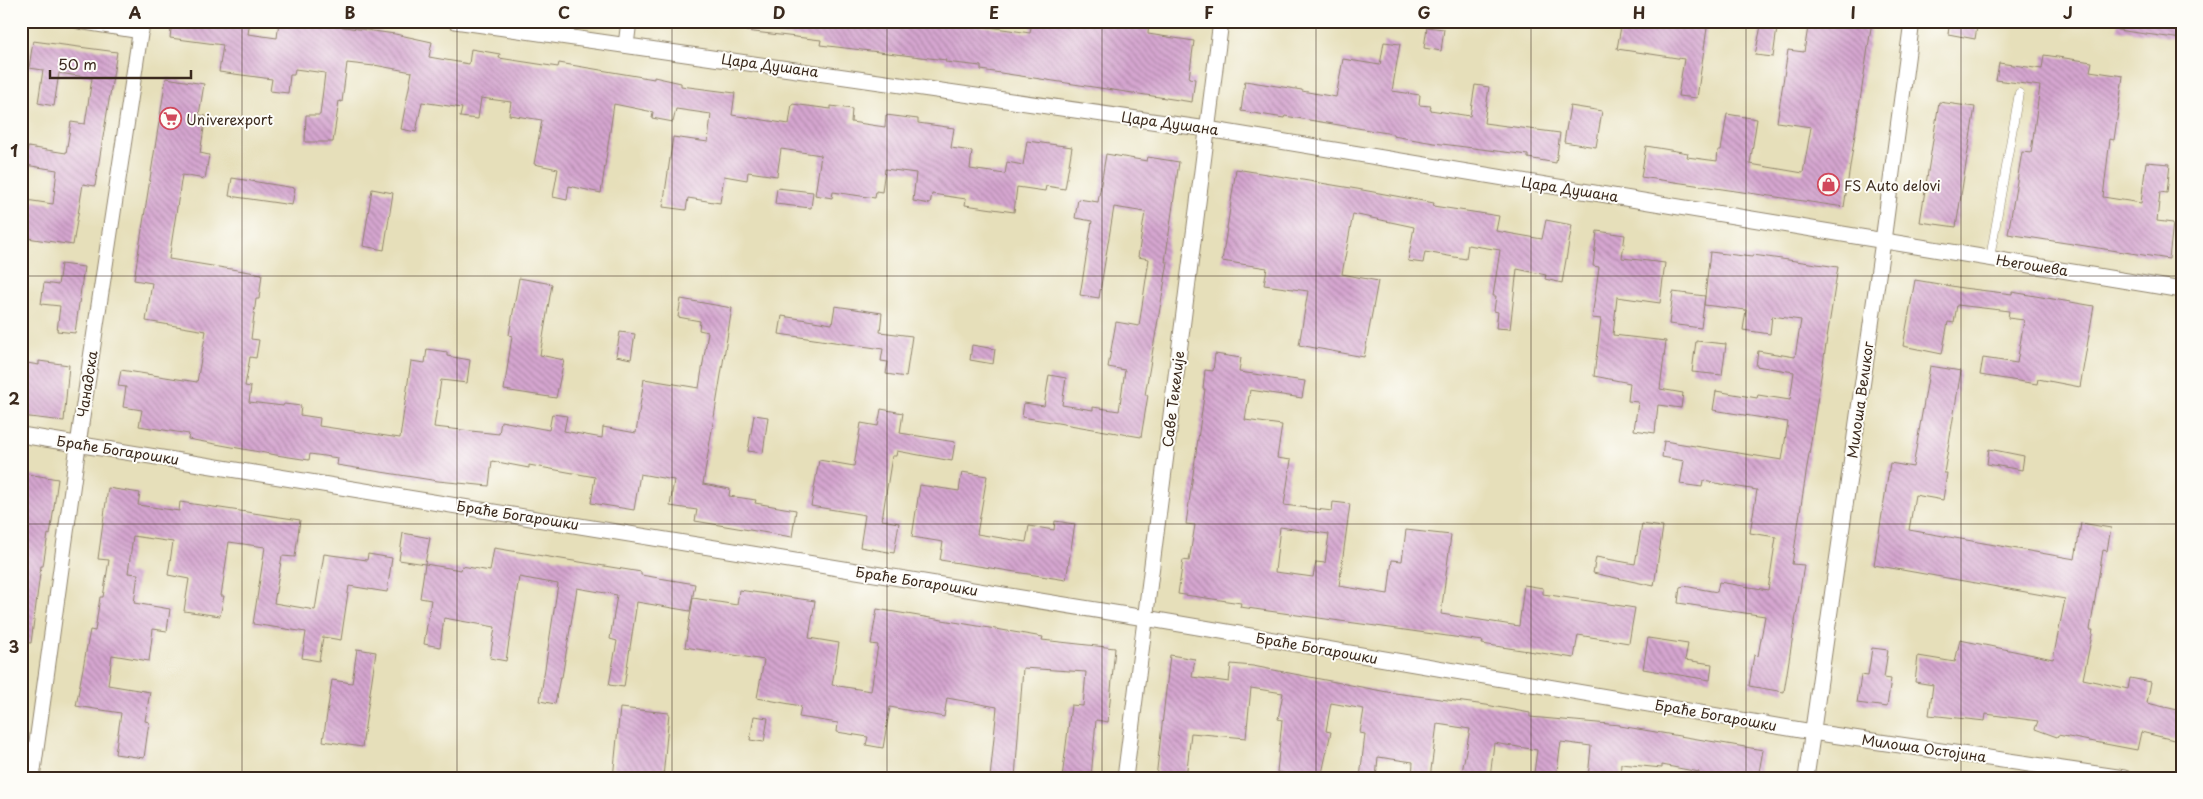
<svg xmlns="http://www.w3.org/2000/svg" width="2203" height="799" viewBox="0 0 2203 799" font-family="'Playpen Sans',sans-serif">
<defs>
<pattern id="building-back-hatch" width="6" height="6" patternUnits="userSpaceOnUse" patternTransform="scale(1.25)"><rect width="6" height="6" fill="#d5a6d0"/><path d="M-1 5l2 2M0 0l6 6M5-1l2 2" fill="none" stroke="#ae87a8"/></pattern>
</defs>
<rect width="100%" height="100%" fill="#fdfcf7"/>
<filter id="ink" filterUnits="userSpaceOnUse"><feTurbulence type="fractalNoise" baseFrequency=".02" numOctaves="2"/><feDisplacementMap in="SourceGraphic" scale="10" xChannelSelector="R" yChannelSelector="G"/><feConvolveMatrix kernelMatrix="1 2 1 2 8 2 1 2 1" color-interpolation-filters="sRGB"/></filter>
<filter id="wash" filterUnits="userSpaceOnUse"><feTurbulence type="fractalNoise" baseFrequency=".0096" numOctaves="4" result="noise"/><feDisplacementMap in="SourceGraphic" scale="20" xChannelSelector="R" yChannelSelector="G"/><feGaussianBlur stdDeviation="1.12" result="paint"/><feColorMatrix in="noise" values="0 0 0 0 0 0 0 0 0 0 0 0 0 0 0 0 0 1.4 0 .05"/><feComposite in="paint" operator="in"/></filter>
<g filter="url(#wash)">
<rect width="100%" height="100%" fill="#e6dfba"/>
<g id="blocks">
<path fill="url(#building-back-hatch)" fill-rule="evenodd" d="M172 21H250L248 34 277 38 279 21H301L395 34 432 42 429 57 469 64 471 49 500 54 499 58 558 67 559 63 654 79V77L681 83V86L735 93 732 115 789 124 792 104 831 109V106L852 109 851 122 885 127 886 115 918 119V123L954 128 951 148 972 151 970 169 1005 174 1007 162 1023 165 1027 141 1072 147 1065 189 1046 186 1045 191 1017 187 1014 212 965 205 966 199 932 194 930 204 913 201 916 173 885 169 882 192 876 191 875 198 833 192 832 198 815 195 821 155 781 149 777 176 748 172 747 180 724 176 720 203 688 198 686 210 663 207 673 137 708 142 711 114 676 109 673 122 652 118 653 112 614 104 601 193 569 186 567 200 553 197 558 169 534 164 542 120 509 115 511 102 481 98 478 119 460 117 462 108 422 102 416 132 401 129 412 72 374 65V66L347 63 342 102 339 101 333 142H305L306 115H320L325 73 295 69 294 75H290L288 93 270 91 272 79 219 72 223 45 170 38Z
M747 21H976L975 25 1030 33 1032 21H1149L1148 34 1194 41 1189 78 1195 79 1192 102 981 70V66L945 62 946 60 820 45 821 40 746 31Z
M1622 21H1708L1697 98 1678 96 1684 59 1617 49Z
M1762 21H1778L1773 57 1755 55Z
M1809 21H1872L1844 207 1641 177 1646 146 1688 153 1687 157 1717 161 1718 150H1721L1727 114 1757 119 1750 164 1803 173 1811 127 1777 122 1788 50 1804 52Z
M1950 21H1978L1975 39 1948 34Z
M2118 21H2182V39L2117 30Z
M1427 27 1444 29 1441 51 1424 48Z
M33 41 117 52 95 186 83 184 73 245 21 237 26 200 53 204 57 170 25 165 28 147 66 153 71 122 85 124 92 78 59 73 54 106 38 103 43 70 29 68Z
M1384 42 1400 44 1392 91 1420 95 1419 105 1431 106 1430 110 1470 116 1475 85 1489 87 1484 123 1560 133 1556 163 1528 158V155L1434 143 1393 136V134L1285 116 1284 118 1241 111 1245 81 1302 90V91L1336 97 1343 59 1380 65Z
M2044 55 2092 62 2090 71 2123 76 2114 140 2110 139 2103 197 2141 203 2146 162 2170 164 2167 193 2160 192 2157 221 2173 223 2169 259 2008 234 2022 152 2031 153 2040 86 1996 80 1999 63 2042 69Z
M166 78 204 84 199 115 206 116 200 153 209 155 205 179 182 175 169 259 262 274 259 299H256L251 339 259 340 256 358 250 357 245 386 251 387 249 402 283 406 284 404 301 406 300 415 320 418 319 426 400 438 411 361 425 363 427 349 447 352V356L470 360 467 383 441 380 434 427 499 434 501 421 549 430 552 414 567 416 564 431 602 438 603 427 636 433 644 379 699 388 708 332 699 330 700 321 678 317 681 299 732 308 703 484 730 489 729 496 756 500 755 503 796 510 792 537 695 521 697 510 670 506 674 480 640 474 634 510 591 503 595 477 529 465V468L492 461 489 486 438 481 337 465 338 458 310 454 309 460 276 455 188 439 189 434 139 426 142 410 123 407 126 387 118 386 121 370 197 382 206 331 146 321 152 283 134 280Z
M1939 102 1975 107 1956 227 1920 222Z
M1570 106 1602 111 1596 147 1564 142Z
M1106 154 1147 161 1148 157 1179 162 1165 262H1168L1145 395H1148L1141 437 1022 417 1024 403 1044 406 1049 375 1066 378 1062 405 1093 410V407L1119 411 1125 370 1108 367 1116 322 1139 326 1149 259 1138 257 1145 212 1114 207 1099 298 1080 295 1092 221 1075 218 1078 199 1098 202Z
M1236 169 1357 189 1434 203 1433 206 1499 216 1496 231 1542 239 1546 220 1572 225 1562 283 1545 279 1546 275 1517 269 1510 329 1496 328 1498 312 1494 311 1496 296H1493L1500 250 1468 245 1466 259 1425 252 1423 263 1408 261 1414 227 1353 214 1342 274 1378 281 1364 357 1299 345 1308 291 1264 285 1267 268 1222 261Z
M232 178 295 188 292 205 229 196Z
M777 188 813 192 811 208 775 204Z
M372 189 393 193 384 250 363 246Z
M1597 231 1625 235 1622 258 1665 263 1660 303 1617 297 1613 335 1666 341 1660 389 1683 393 1681 408 1658 405 1655 433 1634 430 1638 402 1628 401 1630 383 1594 376 1601 319 1592 318 1599 267 1593 266Z
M1710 252 1752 257 1753 255 1838 267 1792 564 1804 565 1784 692 1749 686 1754 655 1758 656 1765 616 1678 603 1680 587 1684 586 1717 592 1719 582 1768 590 1776 537 1750 533 1757 490 1703 481 1702 487 1680 484 1684 461 1662 457 1664 441 1782 460 1788 422 1713 410 1716 391 1757 398 1758 395 1790 400 1794 372 1756 366 1758 351 1795 357 1801 320 1772 316 1770 334 1743 330 1746 310 1704 305Z
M61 264 84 267 75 333 57 331 60 306 41 304 44 283 58 285Z
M519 278 552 284 540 355 564 360 556 398 504 390 512 336 509 335Z
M1915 280 1963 288 2012 294V292L2094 306 2080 387 2038 379 2037 384 1980 375 1983 358 2017 363 2024 320 2008 318 2009 311 1957 305 1954 323 1948 322 1942 354 1903 346Z
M1673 292 1705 296 1701 328 1669 324Z
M835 306 882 313 880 332 912 336 906 377 886 374 888 362 881 361 883 349 779 334 782 316 832 324Z
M620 332 635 334 631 359 616 356Z
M1696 341 1726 344 1722 375 1692 372Z
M972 345 995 349 993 364 970 360Z
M1215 354 1241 358 1239 372 1305 381 1302 398 1250 390 1245 420 1282 425 1277 458 1291 460 1284 505 1332 511 1333 502 1350 504 1339 586 1388 594 1392 560 1402 561 1406 530 1451 535 1441 614 1519 626 1524 585 1543 588V594L1635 608 1629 643 1578 635 1574 658 1482 644 1483 641 1240 607 1241 603 1178 594 1183 560 1189 561 1195 525 1186 524 1205 389H1203L1205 370 1213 371ZM1280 527 1329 534 1325 563 1316 562 1313 577 1275 572Z
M39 361 69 365 64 421 21 416V362L39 365Z
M1930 366 1961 371 1944 473H1947L1943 500 1915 495 1909 530 2075 559 2081 523 2111 528 2107 551 2103 550 2090 630H2093L2083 679 2128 689 2130 678 2151 682 2147 703 2182 711V725L2178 741 2141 732 2137 750 2058 735 2057 737 2035 729 2038 721 1986 714 1985 721 1929 715 1933 685 1915 682 1918 656 1955 662 1960 640 2053 659 2065 599 1874 565 1890 463 1913 467Z
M881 409 903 413 900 433 955 442 952 461 897 451 896 456H892L882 520 899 523 894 553 860 547 865 515 811 506 819 460 854 466 861 423 878 426Z
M754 415 768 417 763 453 748 451Z
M1989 449 2024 456 2022 470 1987 464Z
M962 472 987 476 977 534 1026 542 1029 526 1054 530 1055 521 1075 524 1066 580 940 560 943 542 912 537 920 485 959 491Z
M21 473 58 479 50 535 48 534 43 566H41L31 643 21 642V535H23L28 501 21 500Z
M108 488 140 493 138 505 179 511 180 502 300 520 295 557 282 556 274 603 315 610 324 554 367 560 368 554 392 558 387 592 349 586 341 640 323 637 319 661 302 658 306 632 253 624 265 547 229 542 221 596H224L220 616 184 611 189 579 168 575 173 542 133 536 128 573 138 574 134 603 170 609 167 631 153 629 149 661 112 655 108 685 150 692 145 721 149 722 144 758 115 754 121 713 76 706 90 630 95 631 100 597H103L109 560 98 559Z
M1642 524 1663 527 1654 586 1593 573 1596 557 1635 564Z
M403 533 430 538 425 564 399 560Z
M494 548 641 572V575L695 584 690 611 637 602 624 687 609 685 617 641 610 639 617 595 577 588 562 677H560L555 704 540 701 558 584 519 577 506 661 490 658 495 627 444 618 440 647 424 644 431 600 420 598 425 564 461 570 462 566 490 571Z
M739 590 815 601 809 638 839 643 832 685 871 691 878 645 871 644 877 609 1043 637 1042 640 1115 648 1108 722 1096 720 1091 778H1062L1071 705 1083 706 1086 672 1023 668 1015 778H990L997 707 947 698 944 717 890 707 883 748 866 745 868 737 837 732 838 723 799 717 801 706 757 698 764 660 685 647 693 598 737 605Z
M1648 638 1688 644 1685 660 1712 664 1710 680 1643 669Z
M1872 648 1888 650 1884 678 1891 679 1887 707 1857 703 1861 675 1868 676Z
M357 649 376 652 362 747 323 741 332 680 352 683Z
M1170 655 1195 659 1192 677 1229 682 1231 664 1253 666 1387 692 1486 705 1530 713V717L1620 725V726L1763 750 1758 778H1698L1699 772 1662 765V768L1621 764 1620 778H1588L1591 746 1561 742 1556 778H1540L1541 774 1534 773 1537 750 1494 743 1490 778 1462 772 1470 729 1437 724 1430 778H1412L1413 762 1378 757 1376 778H1360L1365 734 1360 733 1364 709 1331 703 1326 731 1331 732 1321 778H1299L1300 776 1277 772 1282 720 1278 719 1283 693 1251 688 1246 738 1191 733 1186 778H1156Z
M620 708 669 713 663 778H613Z
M754 716 768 718 764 742 750 740Z"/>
</g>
</g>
<g filter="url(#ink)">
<use href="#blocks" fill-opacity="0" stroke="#90846c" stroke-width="1"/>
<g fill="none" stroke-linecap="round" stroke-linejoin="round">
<defs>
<path id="service" d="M1990 258 2019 93"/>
<path id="minor" d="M79 21 141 31
M455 21 1207 129 2182 290
M626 45 629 21
M21 435 1145 618 1812 732 2124 778
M32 778 81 424 142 21
M1125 778 1221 21
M1806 778 1883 241 1912 21"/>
</defs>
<use href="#service" stroke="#90846c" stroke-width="9"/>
<use href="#minor" stroke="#90846c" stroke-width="17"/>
<use href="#service" stroke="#fff" stroke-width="8"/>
<use href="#minor" stroke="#fff" stroke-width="15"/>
</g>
</g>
<path fill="none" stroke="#3b2a1e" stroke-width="1" stroke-opacity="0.55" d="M242 21V778M457 21V778M672 21V778M887 21V778M1102 21V778M1316 21V778M1531 21V778M1746 21V778M1961 21V778M21 276H2182M21 524H2182"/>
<defs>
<symbol id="supermarket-ring" viewBox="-11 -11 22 22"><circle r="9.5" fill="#fdfcf7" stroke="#d1495b" stroke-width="1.5"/><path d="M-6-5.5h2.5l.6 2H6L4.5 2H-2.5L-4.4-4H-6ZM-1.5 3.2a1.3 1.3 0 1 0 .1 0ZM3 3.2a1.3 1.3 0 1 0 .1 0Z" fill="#d1495b"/></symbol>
<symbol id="shop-ring" viewBox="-11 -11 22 22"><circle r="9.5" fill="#fdfcf7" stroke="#d1495b" stroke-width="1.5"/><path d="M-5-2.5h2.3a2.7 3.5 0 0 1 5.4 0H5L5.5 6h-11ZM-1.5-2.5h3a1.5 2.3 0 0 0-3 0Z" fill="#d1495b"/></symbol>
</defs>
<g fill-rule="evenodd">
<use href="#supermarket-ring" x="158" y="106" width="25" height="25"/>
<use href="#shop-ring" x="1816" y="172" width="25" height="25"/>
</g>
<g text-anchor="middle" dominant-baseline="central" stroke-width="4" stroke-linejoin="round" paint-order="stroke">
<g font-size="14" fill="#3b2a1e" stroke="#fdfcf7">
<text transform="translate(770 65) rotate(8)">Цара Душана</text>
<text transform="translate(1170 123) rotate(8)">Цара Душана</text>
<text transform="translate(1570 189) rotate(9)">Цара Душана</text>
<text transform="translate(2032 265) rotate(9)">Његошева</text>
<text transform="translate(87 384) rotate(-81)">Чанадска</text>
<text transform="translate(1173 399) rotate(-83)">Саве Текелије</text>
<text transform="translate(1860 400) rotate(-82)">Милоша Великог</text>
<text transform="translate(118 450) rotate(9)">Браће Богарошки</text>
<text transform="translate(518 515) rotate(9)">Браће Богарошки</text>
<text transform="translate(917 581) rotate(9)">Браће Богарошки</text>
<text transform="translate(1317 648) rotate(10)">Браће Богарошки</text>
<text transform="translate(1716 715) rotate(10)">Браће Богарошки</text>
<text transform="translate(1924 748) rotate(8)">Милоша Остојина</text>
</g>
<g font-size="14" fill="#3b2a1e" stroke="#fdfcf7" text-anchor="start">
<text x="186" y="119">Univerexport</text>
<text x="1844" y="185">FS Auto delovi</text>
</g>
</g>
<rect width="2203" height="799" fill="none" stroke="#fdfcf7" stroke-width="55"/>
<path d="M50 70v8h141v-8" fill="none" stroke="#3b2a1e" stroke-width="2.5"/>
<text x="58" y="70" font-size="15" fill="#3b2a1e" stroke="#fdfcf7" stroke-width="4" paint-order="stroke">50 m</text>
<rect x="28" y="28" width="2148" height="744" fill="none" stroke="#3b2a1e" stroke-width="2"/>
<g font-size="16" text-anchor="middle" font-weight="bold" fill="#3b2a1e">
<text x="135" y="19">A</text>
<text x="350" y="19">B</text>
<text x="564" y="19">C</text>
<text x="779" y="19">D</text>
<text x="994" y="19">E</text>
<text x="1209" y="19">F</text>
<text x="1424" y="19">G</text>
<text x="1639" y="19">H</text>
<text x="1853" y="19">I</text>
<text x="2068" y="19">J</text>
<text x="14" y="157">1</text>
<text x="14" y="405">2</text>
<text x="14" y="653">3</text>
</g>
</svg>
